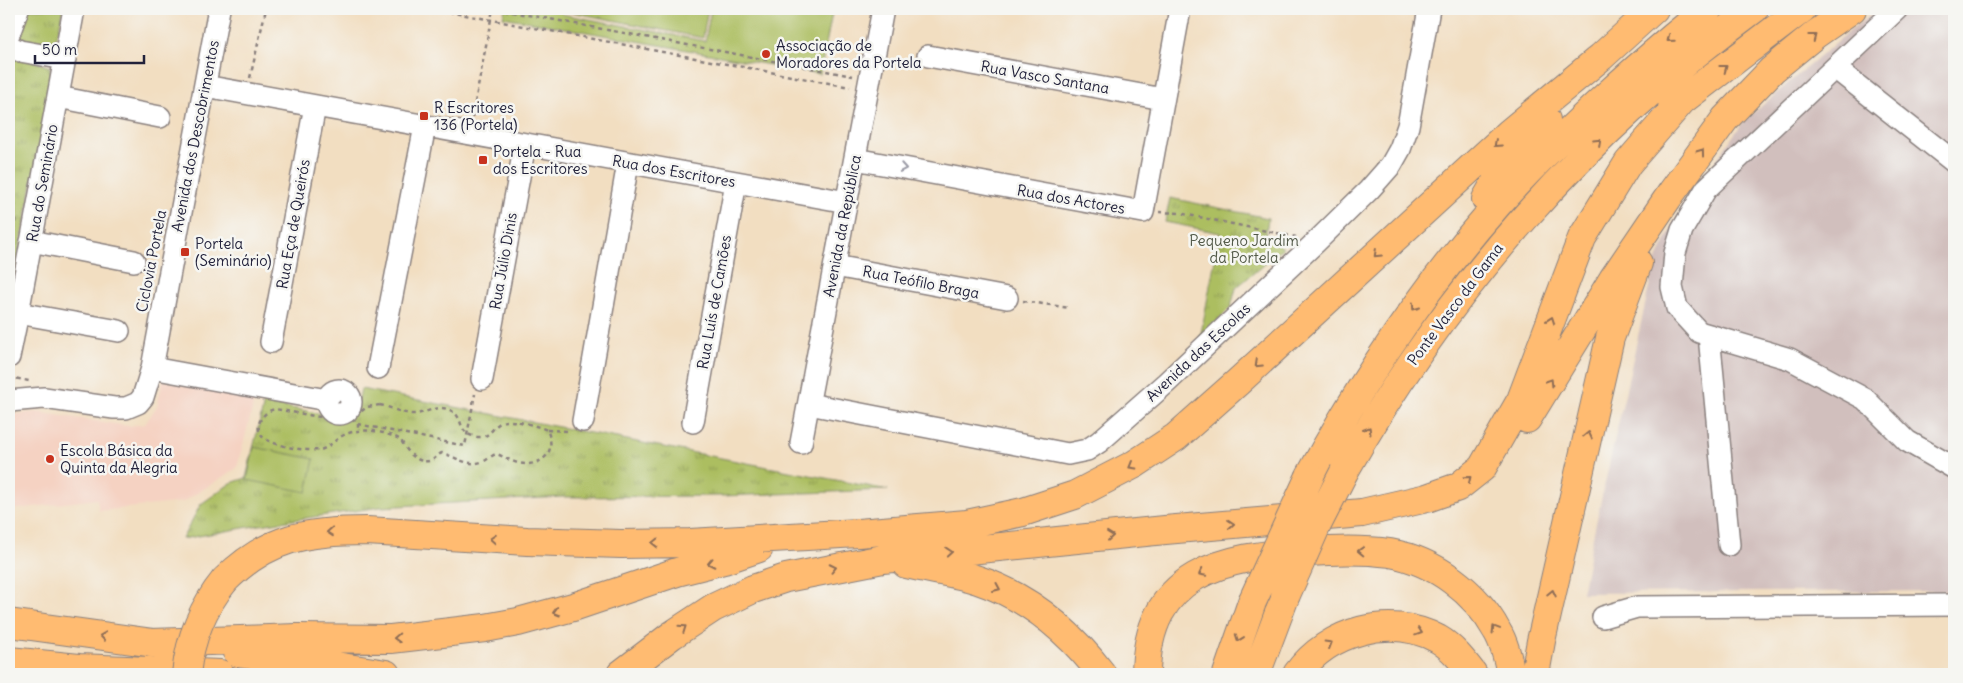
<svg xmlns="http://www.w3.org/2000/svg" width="1963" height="683" viewBox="0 0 1963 683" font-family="Delius,sans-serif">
<defs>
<pattern id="grass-tufts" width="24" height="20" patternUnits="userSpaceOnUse" patternTransform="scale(1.25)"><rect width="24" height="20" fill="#acbe61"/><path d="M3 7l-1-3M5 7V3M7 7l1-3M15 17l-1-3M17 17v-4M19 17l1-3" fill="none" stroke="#8c9a51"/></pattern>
</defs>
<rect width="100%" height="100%" fill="#f6f6f2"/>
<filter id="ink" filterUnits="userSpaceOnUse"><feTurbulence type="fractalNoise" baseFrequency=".02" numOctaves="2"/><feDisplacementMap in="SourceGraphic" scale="10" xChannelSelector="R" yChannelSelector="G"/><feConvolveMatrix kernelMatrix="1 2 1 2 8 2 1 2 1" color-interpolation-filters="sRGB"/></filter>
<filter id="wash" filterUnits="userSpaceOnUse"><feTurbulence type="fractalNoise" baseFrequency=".0096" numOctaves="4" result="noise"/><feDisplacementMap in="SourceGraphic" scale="20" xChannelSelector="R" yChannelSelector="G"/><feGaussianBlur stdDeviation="1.12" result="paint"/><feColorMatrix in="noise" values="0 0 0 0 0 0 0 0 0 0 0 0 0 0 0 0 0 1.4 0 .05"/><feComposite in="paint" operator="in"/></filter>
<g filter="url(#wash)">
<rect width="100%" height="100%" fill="#f2dec1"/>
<path fill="#f5d2c2" d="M163 380 255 398 237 468 183 502 99 511 97 499 9 510V415L36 412 128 426 145 424 157 406Z"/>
<path fill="#d1bfbd" d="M1880 9H1954V591L1582 593 1594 532 1654 265 1678 215 1743 122 1854 27Z"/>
<path fill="url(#grass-tufts)" stroke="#67704e" d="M9 9H63C56 45 58 47 20 39L17 55 50 67 52 77 9 307Z
M1170 198 1268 218 1266 234 1283 248 1236 288 1231 307 1200 339 1220 233 1165 222Z
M361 389 888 490 721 496 563 497 380 507 260 525 182 539 201 504 231 483 246 478 264 403 323 414 335 418H347L356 411Z"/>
<path fill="#acbe61" stroke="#67704e" d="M505 9H562V14L705 41 711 9H833L820 74 503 17Z
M566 9H708L703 38 566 11Z
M254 447 314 459 307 492 247 480Z"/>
</g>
<g filter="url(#ink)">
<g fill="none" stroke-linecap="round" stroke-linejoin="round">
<defs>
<path id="minor" d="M1897 9 1706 189 1682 230 1675 253 1672 287 1677 308 1699 332 1790 359 1865 399 1907 441 1954 468
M9 34 18 9
M9 46 20 51 65 59
M928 56 1163 99
M1835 68 1954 162
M205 86 847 202
M58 97 160 117
M855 159 1143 212 1180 9
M31 241 134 261
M835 266 1007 298
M18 313 119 331
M1709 335 1729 545
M271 342 315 106
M9 357 18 313 74 9
M152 368 327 400
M378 368 425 126
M482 379 525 144
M327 402a12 12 0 1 1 24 0a12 12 0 1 1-24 0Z
M9 401 44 398 114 408H126L138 403 143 397 152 368 219 9
M809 404 1068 454 1087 450 1099 442 1166 383 1316 242 1369 190 1391 165 1400 149 1408 126 1429 9
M583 421 628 163
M693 422 736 182
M801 443 883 9
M1603 617 1637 607 1954 605"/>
<path id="highway" d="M1672 108 1802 9
M1486 199 1504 168 1546 120
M1527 419 1613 279 1672 192 1725 119 1772 70 1816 34 1852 9
M1344 472C1446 291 1586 131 1754 9
M1310 476C1363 379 1424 288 1497 205 1531 166 1569 130 1607 95 1640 65 1673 36 1708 9
M906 564C930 570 955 572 978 580 1029 597 1070 632 1102 674
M225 580C268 537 308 531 367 531L527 541 621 544 690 543 858 533 967 524 1023 512 1075 495 1135 464 1176 437 1238 382 1509 133 1601 57 1654 9
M9 623 168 645
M151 643 297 638 391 639 485 628 518 622 573 607 677 572 724 560 759 548
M238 653 323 664 386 674
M9 661 79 668 220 674
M621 674 672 635 713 608 753 589 786 578 883 559 1165 530 1362 513 1427 498 1458 487 1482 468 1521 400 1582 238 1628 163 1685 97
M1146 674C1147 573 1222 556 1307 552 1335 550 1363 549 1390 553 1435 561 1476 592 1497 631 1505 644 1508 660 1511 674
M1227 674 1252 602
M1256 674 1285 597
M1297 674C1328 631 1390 613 1438 639 1452 647 1463 661 1473 674
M1535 674 1541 641 1610 338 1638 263"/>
</defs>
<use href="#minor" stroke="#8a807e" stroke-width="24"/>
<use href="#highway" stroke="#8a807e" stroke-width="30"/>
<path stroke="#8a807e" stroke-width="2.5" stroke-dasharray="4 4" stroke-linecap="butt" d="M433 9 850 87
M496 9 853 76
M250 78 266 9
M472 118 493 9
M9 181 12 182 15 199V225
M1159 212 1179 213 1296 237
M1023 301 1070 308
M9 377 29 381
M380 405C391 407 402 414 413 414 427 414 436 404 450 410 466 417 455 434 478 437 491 438 492 426 502 422 511 418 538 426 547 430 558 453 541 468 518 463 510 461 504 456 496 454 490 456 487 461 481 462 467 467 455 456 442 453 437 455 436 458 432 460 419 466 406 451 401 440 384 431 361 426 342 436 335 440 328 448 320 450 309 452 267 445 261 435 254 424 264 411 275 409L342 421 354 417 367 407Z
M347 412 358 424V431
M358 424 465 446 475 394
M547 430 569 431"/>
<use href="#minor" stroke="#fff" stroke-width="21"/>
<use href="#highway" stroke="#ffbb71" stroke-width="28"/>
<defs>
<path id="highway-bridge" d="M1285 597 1316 527 1344 472
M1252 602 1310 476
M186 674C190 638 202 608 225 580"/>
</defs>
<use href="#highway-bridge" stroke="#8a807e" stroke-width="30" stroke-linecap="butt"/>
<use href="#highway-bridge" stroke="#ffbb71" stroke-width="28"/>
</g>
<defs><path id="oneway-chevron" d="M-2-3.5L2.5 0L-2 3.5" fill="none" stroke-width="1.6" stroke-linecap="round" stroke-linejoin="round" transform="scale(1.25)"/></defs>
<g stroke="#906e56">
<use href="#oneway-chevron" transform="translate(1813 37) rotate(-38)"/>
<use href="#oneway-chevron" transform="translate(1670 39) rotate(141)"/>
<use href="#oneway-chevron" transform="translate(1724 68) rotate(-37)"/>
<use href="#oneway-chevron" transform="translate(1598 142) rotate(-43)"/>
<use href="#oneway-chevron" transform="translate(1497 144) rotate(138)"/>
<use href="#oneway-chevron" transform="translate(1701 152) rotate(-54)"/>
<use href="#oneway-chevron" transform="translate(1377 254) rotate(137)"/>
<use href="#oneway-chevron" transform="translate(1415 307) rotate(125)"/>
<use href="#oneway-chevron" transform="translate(1551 320) rotate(-70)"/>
<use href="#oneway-chevron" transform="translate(1258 364) rotate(137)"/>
<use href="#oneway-chevron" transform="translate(1550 382) rotate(-58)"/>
<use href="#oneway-chevron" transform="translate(1368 430) rotate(-59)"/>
<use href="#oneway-chevron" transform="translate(1588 435) rotate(-77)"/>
<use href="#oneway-chevron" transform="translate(1132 466) rotate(150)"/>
<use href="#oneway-chevron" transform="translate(1468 479) rotate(-39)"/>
<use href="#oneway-chevron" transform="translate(1231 524) rotate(-5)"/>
<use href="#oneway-chevron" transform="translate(330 532) rotate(175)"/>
<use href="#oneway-chevron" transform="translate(1110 536) rotate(-6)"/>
<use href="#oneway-chevron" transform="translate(493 539) rotate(-176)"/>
<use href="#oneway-chevron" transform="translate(655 543) rotate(179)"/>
<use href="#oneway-chevron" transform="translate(1361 551) rotate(-178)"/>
<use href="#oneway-chevron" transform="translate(949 552) rotate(-5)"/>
<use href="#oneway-chevron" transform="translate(711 563) rotate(168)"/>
<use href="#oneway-chevron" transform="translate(833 568) rotate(-12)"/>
<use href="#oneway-chevron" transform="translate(1202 573) rotate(153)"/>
<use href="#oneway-chevron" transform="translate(997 588) rotate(24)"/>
<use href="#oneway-chevron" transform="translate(1552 593) rotate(-77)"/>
<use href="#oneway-chevron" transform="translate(556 612) rotate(164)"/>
<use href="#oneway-chevron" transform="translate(683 628) rotate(-35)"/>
<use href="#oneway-chevron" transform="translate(1495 629) rotate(-121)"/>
<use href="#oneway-chevron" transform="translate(1419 632) rotate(19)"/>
<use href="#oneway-chevron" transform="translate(103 636) rotate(-172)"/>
<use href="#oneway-chevron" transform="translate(397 638) rotate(177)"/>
<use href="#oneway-chevron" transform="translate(1239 638) rotate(110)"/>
<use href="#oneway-chevron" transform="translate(1329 644) rotate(-31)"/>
</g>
<use stroke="#9c9ca7" href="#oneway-chevron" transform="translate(903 168) rotate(10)"/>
</g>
<g fill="#c8321e" stroke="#f6f6f2" stroke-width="2">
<circle cx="766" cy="54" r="5"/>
<rect x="419" y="111" width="10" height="10" rx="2.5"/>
<rect x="478" y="155" width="10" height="10" rx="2.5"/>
<rect x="180" y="247" width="10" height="10" rx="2.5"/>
<circle cx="50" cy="459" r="5"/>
</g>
<g text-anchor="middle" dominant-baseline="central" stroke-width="5" stroke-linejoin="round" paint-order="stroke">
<g font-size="15" fill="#22223b" stroke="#f6f6f2" text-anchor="start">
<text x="776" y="45">Associação de<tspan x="776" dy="17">Moradores da Portela</tspan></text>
<text x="434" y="107">R Escritores<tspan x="434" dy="17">136 (Portela)</tspan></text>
<text x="493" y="151">Portela - Rua<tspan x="493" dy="17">dos Escritores</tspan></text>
<text x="195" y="243">Portela<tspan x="195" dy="17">(Seminário)</tspan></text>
<text x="60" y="450">Escola Básica da<tspan x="60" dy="17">Quinta da Alegria</tspan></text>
</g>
<g font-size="15" fill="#22223b" stroke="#f6f6f2">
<text transform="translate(1045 77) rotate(10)">Rua Vasco Santana</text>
<text transform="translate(195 136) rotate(-79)">Avenida dos Descobrimentos</text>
<text transform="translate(674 171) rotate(10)">Rua dos Escritores</text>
<text transform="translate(42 183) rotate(-80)">Rua do Seminário</text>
<text transform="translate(1071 199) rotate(10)">Rua dos Actores</text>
<text transform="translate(293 224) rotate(-80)">Rua Eça de Queirós</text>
<text transform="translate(842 226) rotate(-79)">Avenida da República</text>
<text transform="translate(151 261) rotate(-79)">Ciclovia Portela</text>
<text transform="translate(503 261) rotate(-80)">Rua Júlio Dinis</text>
<text transform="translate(921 282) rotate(11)">Rua Teófilo Braga</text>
<text transform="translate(714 302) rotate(-80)">Rua Luís de Camões</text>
<text transform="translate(1455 304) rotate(-53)">Ponte Vasco da Gama</text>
<text transform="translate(1198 352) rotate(-43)">Avenida das Escolas</text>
</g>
<g font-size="15" fill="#525948" stroke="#f6f6f2">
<text x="1244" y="240">Pequeno Jardim<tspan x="1244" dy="17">da Portela</tspan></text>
</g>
</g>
<rect width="1963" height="683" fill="none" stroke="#f6f6f2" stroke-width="30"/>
<path d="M35 55v8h109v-8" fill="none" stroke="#22223b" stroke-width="2.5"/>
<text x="42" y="55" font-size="15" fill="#22223b" stroke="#f6f6f2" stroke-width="4" paint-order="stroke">50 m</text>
</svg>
